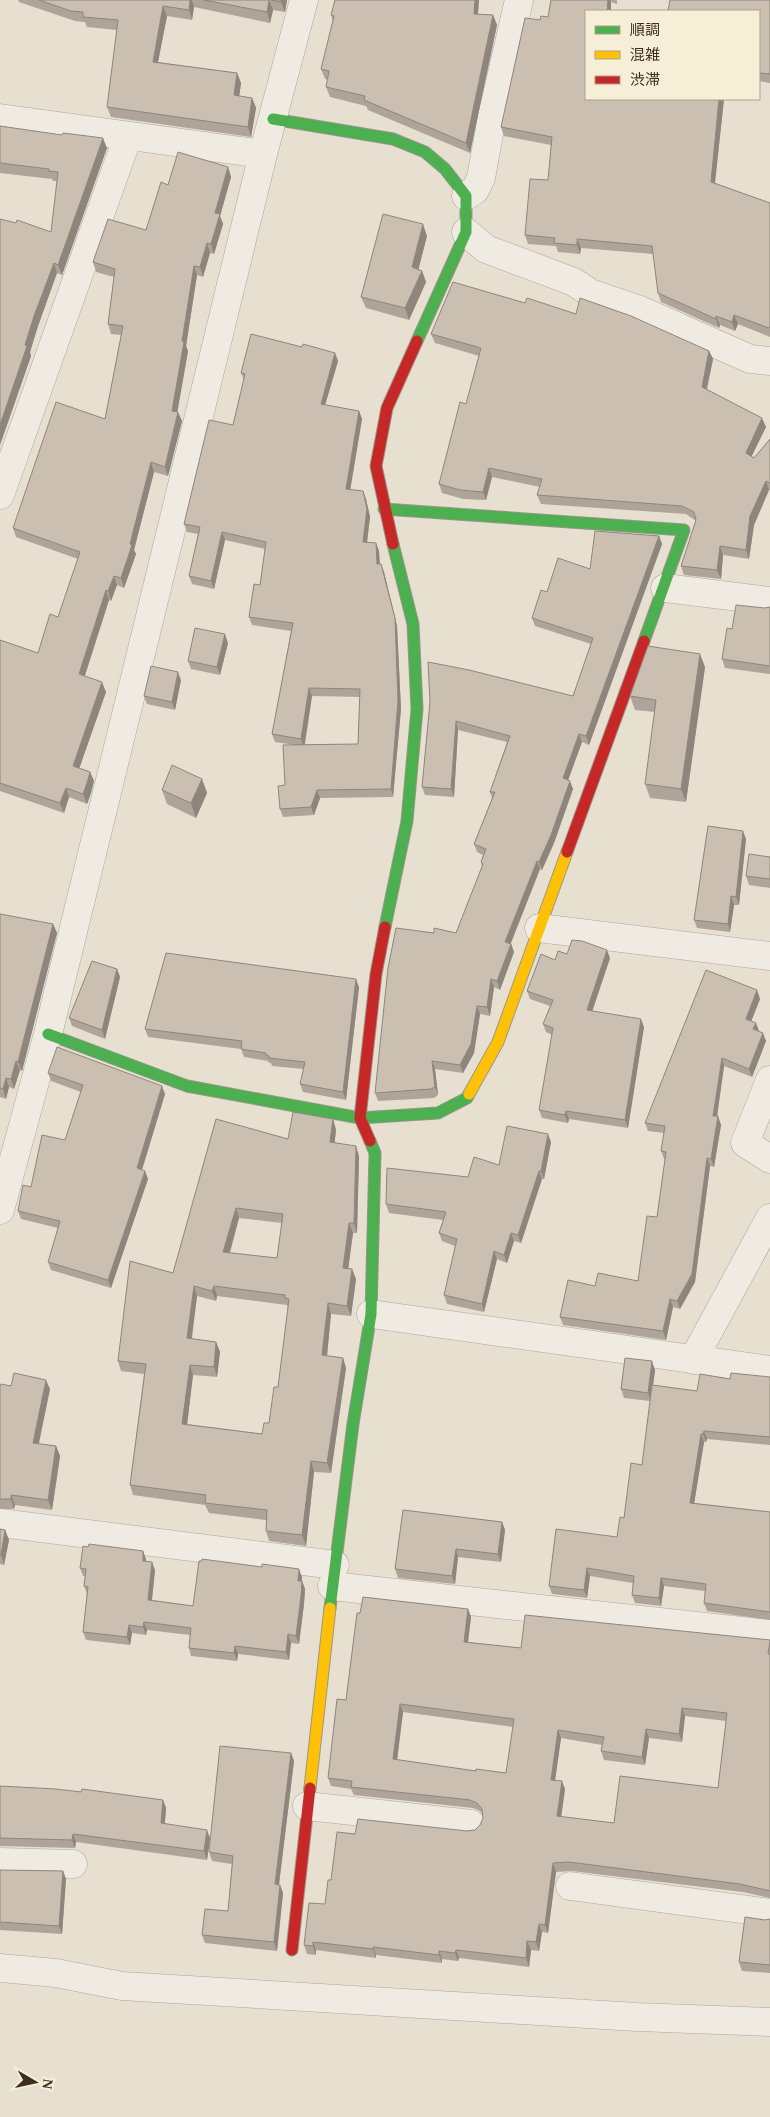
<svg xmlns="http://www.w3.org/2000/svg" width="770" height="2117" viewBox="0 0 770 2117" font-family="'Times New Roman','Noto Sans JP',serif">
<rect width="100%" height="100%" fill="#e7e0d1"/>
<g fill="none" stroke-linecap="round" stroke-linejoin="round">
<defs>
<path id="street" d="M0 118 263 154
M466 196 475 190 481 178 492 117 519 0
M466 232 486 249 574 282 590 293 640 310 750 359 770 361
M0 495 128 136
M665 588 770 601
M539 928 770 956
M770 1080 745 1143 770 1159
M0 1210 48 1034 263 154 304 0
M371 1314 770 1370
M693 1360 770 1218
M0 1523 335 1565
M332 1586 770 1634
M307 1806 471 1824
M0 1862 73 1864
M570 1886 770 1913
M0 1968 56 1973 122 1986 637 2017 770 2022"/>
<path id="fast" d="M273 119 393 139 425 152 445 169 466 196V232L417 341
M384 509 684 530 644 641
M385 927 407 821 417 709 413 624 393 544
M48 1034 187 1086 360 1118 438 1113 467 1098 469 1094
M330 1608 353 1424 371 1314 375 1153 370 1141"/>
<path id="slow" d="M469 1094 498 1042 567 852
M310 1788 330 1608"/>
<path id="jam" d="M393 544 376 466 387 408 417 341
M567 852 644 641
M370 1141 360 1118 376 974 385 927
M292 1950 310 1788"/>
</defs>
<use href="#street" stroke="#ada599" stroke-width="29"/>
<use href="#fast" stroke="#9c958a" stroke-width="13"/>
<use href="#slow" stroke="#9c958a" stroke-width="13"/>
<use href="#jam" stroke="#9c958a" stroke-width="13"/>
<use href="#street" stroke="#efebe3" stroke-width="28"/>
<use href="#fast" stroke="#4caf50" stroke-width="11"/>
<use href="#slow" stroke="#ffc107" stroke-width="11"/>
<use href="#jam" stroke="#c62828" stroke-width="11"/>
</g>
<path fill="#afa499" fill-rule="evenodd" d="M18 0H287L285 12 273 10 270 23 194 7 192 20 167 16 158 62 237 73 241 83 239 96 252 98 256 108 251 137 111 117 107 107 117 30 87 27 85 22 75 21 19 2Z
M335 0H479L478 14 493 15 497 25 470 153 368 110 366 106 330 97 326 87 328 80 325 79 321 69 333 21 331 15Z
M551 0H617V4L611 2V11H586V99H724L715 183 770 203V337L738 324 735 331 720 325 719 328 661 302 658 293 653 254 581 248 580 254 558 252 556 246 528 244 525 235 548 180 551 145 504 136 501 127 540 20 548 17Z
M770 0V83L759 81V11Z
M0 126 107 148 62 275 57 273 38 326 30 352 31 356 0 445 51 232 57 181H53L52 179 0 173Z
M228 167 231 177 220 216 223 224 214 254 210 253 203 277 197 275 186 346 188 351 177 412 182 421 168 476 154 472 134 550 136 554 124 588 117 585 111 601 109 600 85 676 106 692 79 768 90 772 94 781 91 793 87 804 69 797 64 813 0 791V640L38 653 58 617 78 559 16 537 13 528 105 419 121 335 111 334 108 324 114 277 96 272 93 262 146 230 168 185Z
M427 236 418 269 422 271 426 282 409 320 366 308 361 297Z
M525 303 576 314 709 351 713 359 707 390 766 427 751 456 754 458 770 439V490H769L754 525 749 559 723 555 721 579 684 575 681 566 696 521 686 514 541 504 537 495 540 487 492 477 486 500 463 499 442 493 439 484 466 404 479 356 435 343 431 334Z
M302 347 335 353 338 361 325 405 359 411 362 419 350 490 363 491 366 499 370 517 367 543H376L379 551 380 564H381L384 572 397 626 401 709 393 797 320 798 314 815 283 817 280 809 285 785 295 745 275 742 272 734 291 631 252 625 249 617 260 585 265 549 225 540 214 589 192 584 189 576 198 534 187 532 184 524 233 425 244 380 241 373ZM312 696 360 697 358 744 305 745Z
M659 536 662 544 589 745 582 742 568 780 573 789 554 843 542 870 540 869 511 943 514 952 500 990 494 987 490 1016 480 1014 474 1053 463 1073 435 1069 438 1095 434 1098 378 1101 375 1093 434 933H456L482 867 481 862 483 855 477 852 474 844 492 798 490 792 507 742 458 730 454 797 425 795 422 787 430 702 573 696 591 644 535 626 532 618 547 592 590 569Z
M770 607V674L725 668 722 659 732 629 765 608Z
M228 643 220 675 191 669 188 661Z
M705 667 686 802 650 798 645 784 655 712 635 710 630 696Z
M181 680 175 710 147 704 144 696Z
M202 779 207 793 196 818 167 804 162 790Z
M746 839 739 905H734L730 932 697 928 694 920Z
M770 857V888L749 885 746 876Z
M0 914 53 924 57 933 22 1071 20 1070 14 1089 9 1087 6 1099 0 1097Z
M567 954 610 958 592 1011 644 1027 628 1128 569 1119 568 1123 542 1118 539 1110 552 1035 546 1032 543 1024 550 1006 530 999 527 991 555 960Z
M117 969 120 977 105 1039 72 1026 69 1018Z
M359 987 346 1100 303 1092 300 1084 304 1069 272 1066 271 1063H269L268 1061 244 1057 241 1049 148 1037 145 1029Z
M757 990 760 999 751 1021 766 1041 752 1077 724 1066 717 1116 721 1125 714 1167 710 1166 695 1282 680 1309 673 1307 666 1340 563 1325 560 1317 595 1286 638 1281 657 1217 665 1159H664L661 1151 664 1133 648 1131 645 1123Z
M48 1073 165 1094 142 1170 145 1171 148 1179 111 1288 51 1270 48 1262 58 1228 21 1219 18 1211 31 1187 65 1140 81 1092 51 1081Z
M333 1119 336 1130 335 1142 359 1156 357 1233H353L348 1268 352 1269 356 1279 351 1316 331 1314 327 1356 343 1358 346 1368 331 1473 314 1472 306 1546 269 1541 266 1531V1520L209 1513 205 1505 133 1495 130 1485 144 1374 121 1371 118 1361 173 1273 288 1139ZM239 1218 282 1223 277 1258 230 1253ZM197 1296 216 1301 217 1296 287 1305 288 1308 278 1387 269 1423 262 1434 187 1424 193 1375 217 1377 220 1352 216 1342 192 1339Z
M551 1142 544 1179H542L521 1243 514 1241 507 1263 497 1259 484 1312 447 1304 444 1295 455 1246 442 1241 439 1233 443 1220 389 1213 386 1204 468 1177 499 1165Z
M655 1370 653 1385 697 1391 730 1379 770 1377V1445L707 1439 706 1442H704L694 1503 770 1512V1620L707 1611 704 1603 705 1591 664 1586 661 1606 635 1603 632 1595 633 1583 590 1576 587 1598 552 1594 549 1586 617 1537 642 1465 650 1401 624 1398 621 1389Z
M11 1386 50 1389 38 1444 56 1446 60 1456 52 1510 15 1505 14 1509H0V1387Z
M502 1522 505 1530 501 1562 458 1557 455 1584 398 1578 395 1569Z
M0 1529 5 1530 9 1540 4 1565 0 1564Z
M143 1551 146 1562 155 1570 152 1600 193 1606 302 1577V1581L305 1589 304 1604 299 1644 291 1643 289 1660 238 1654 237 1661 191 1656 189 1648 190 1635 147 1630 146 1635 132 1633 130 1645 86 1640 83 1632 87 1594 84 1586 85 1576H83L80 1568Z
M468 1609 471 1617 468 1642 521 1648 770 1640V1898L743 1892 572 1871 556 1872 548 1933 542 1932 539 1951 531 1950 529 1967 459 1958 458 1961 442 1959V1963L376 1955V1958L316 1950V1955L307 1954 304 1945 325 1904 331 1880 355 1834 467 1831 475 1830 480 1825 483 1818V1815L480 1811 473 1808 354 1795 351 1789 331 1786 328 1778 346 1700 360 1613ZM403 1712 513 1727 506 1773 476 1771 397 1760ZM685 1716 726 1721 718 1788 614 1823 561 1817 565 1789 555 1780 561 1738 602 1745 601 1751 604 1760 645 1765 649 1738 682 1742Z
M291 1753 294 1761 279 1885 283 1893 277 1951 205 1943 202 1935 228 1911 232 1864 212 1861 209 1852Z
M0 1786 163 1800 166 1808 165 1823 210 1838 207 1860 76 1842 75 1848 0 1846Z
M0 1870 63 1871 66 1879 62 1934 0 1930Z
M770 1919V1973L742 1971 739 1962 765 1920Z"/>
<path fill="#8e867d" d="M190 0H192L194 7 192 20 189 10Z
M269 0 273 10 270 23 267 12Z
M281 0H287L285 12 281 2Z
M475 0H479L477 24 474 14Z
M608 0H610L611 2V11H607Z
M163 6 167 16 156 72 153 62Z
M493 15 497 25 470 153 466 143Z
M237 73 241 83 238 105 234 95Z
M252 98 256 108 251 137 248 127Z
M719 99H724L714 191 711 182Z
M103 138 107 148 62 275 58 265Z
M228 167 231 177 220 216 223 224 214 254 211 244 215 213Z
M423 224 427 236 416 279 412 267Z
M577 239 581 248 580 254 577 245Z
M207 243 210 253 203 277 200 267Z
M54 263 57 273 38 326 30 352 31 356 0 445V425L34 316Z
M194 266 197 275 186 346 188 351 176 420 172 411 182 341Z
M422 271 426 282 409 320 405 308Z
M734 315 738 324 735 331 732 322Z
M716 316 720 325 719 328 716 319Z
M709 351 713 359 705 396 702 387Z
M335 353 338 361 323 412 321 404Z
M359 411 362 419 349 497 346 489Z
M178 412 182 421 168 476 165 467Z
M762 418 766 427 749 462 746 453Z
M151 462 154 472 134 550 136 554 124 588 121 578Z
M489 468 492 477 486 500 483 492Z
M766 481 769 490 754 525 749 559 746 550 750 516Z
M363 491 366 499 370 517 366 550 363 542Z
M222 532 225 540 214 589 211 581Z
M659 536 662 544 589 745 586 736Z
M376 543 379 551 380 572 377 564Z
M720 546 723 555 721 579 717 570Z
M381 564 384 572 397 626 401 709 393 797 391 789Z
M114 576 117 585 111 601 108 591Z
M106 590 109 600 82 684 79 674Z
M225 634 228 643 220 675 217 667Z
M700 654 705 667 686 802 681 789Z
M178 672 181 680 175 710 172 702Z
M102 682 106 692 77 775 73 766Z
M309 688 312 696 304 747 301 739Z
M456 721 458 730 454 797 451 789Z
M579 734 582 742 566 786 563 778Z
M90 772 94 781 91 793 87 804 83 794Z
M202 779 207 793 196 818 191 803Z
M570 781 573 789 554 843 542 870 539 862Z
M66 788 69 797 64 813 60 803Z
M317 790 320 798 314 815 311 807Z
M743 831 746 839 739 905 736 897Z
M537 861 540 869 508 950 505 942Z
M731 896 734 905 730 932 728 924Z
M53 924 57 933 22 1071 18 1062Z
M511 944 514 952 500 990 497 981Z
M607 950 610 958 590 1018 587 1010Z
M117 969 120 977 105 1039 102 1030Z
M356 979 359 987 346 1100 343 1092Z
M491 979 494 987 490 1016 487 1007Z
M757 990 760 999 749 1027 746 1019Z
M477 1006 480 1014 474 1053 463 1073 460 1065Z
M641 1019 644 1027 628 1128 625 1120Z
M756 1023 759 1031 753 1029Z
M763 1033 766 1041 752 1077 749 1069Z
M722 1058 724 1066 716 1124 713 1116Z
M16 1061 20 1070 14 1089 11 1079Z
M432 1061 435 1069 438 1095 435 1087Z
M6 1078 9 1087 6 1099 3 1089Z
M162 1086 165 1094 140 1176 137 1168Z
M566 1111 569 1119 568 1123 565 1115Z
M718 1116 721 1125 714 1167 711 1159Z
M333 1119 336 1130 333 1152 330 1142Z
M548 1134 551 1142 544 1179 541 1171Z
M356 1146 359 1156 357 1233 354 1223Z
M707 1158 710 1166 695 1282 680 1309 677 1301Z
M145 1171 148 1179 111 1288 108 1280Z
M539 1171 542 1179 521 1243 518 1235Z
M236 1208 239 1218 227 1262 223 1252Z
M349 1223 353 1233 347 1278 343 1268Z
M511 1233 514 1241 507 1263 504 1255Z
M494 1251 497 1259 484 1312 482 1304Z
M352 1269 356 1279 351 1316 347 1306Z
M194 1286 197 1296 190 1349 187 1338Z
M214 1286 217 1296 216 1301 212 1291Z
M670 1299 673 1307 666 1340 663 1331Z
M328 1303 331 1314 326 1366 322 1355Z
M216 1342 220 1352 217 1377 214 1367Z
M343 1358 346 1368 331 1473 327 1463Z
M652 1361 655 1370 651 1401 648 1393Z
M190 1365 193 1375 186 1434 182 1424Z
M46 1380 50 1389 37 1453 33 1443Z
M704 1431 707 1439 706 1442 703 1434Z
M701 1434 704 1442 693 1511 690 1503Z
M56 1446 60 1456 52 1510 48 1500Z
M311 1461 314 1472 306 1546 302 1535Z
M11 1495 15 1505 14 1509 11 1499Z
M502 1522 505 1530 501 1562 498 1554Z
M5 1530 9 1540 4 1565 1 1555Z
M456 1549 458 1557 455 1584 452 1576Z
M143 1551 146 1559V1569L143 1561Z
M152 1562 155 1570 151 1608 148 1600Z
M587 1568 590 1576 587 1598 584 1590Z
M299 1569 302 1577 301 1589 298 1581Z
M661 1578 664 1586 661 1606 659 1598Z
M302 1581 305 1589 304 1604 299 1644 296 1636Z
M468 1609 471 1617 467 1650 464 1642Z
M144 1622 147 1630 146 1635 143 1627Z
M129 1625 132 1633 130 1645 127 1637Z
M288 1634 291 1643 289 1660 286 1652Z
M235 1646 238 1654 237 1661 234 1653Z
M400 1704 403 1712 396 1768 393 1759Z
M682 1708 685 1716 682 1742 679 1734Z
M646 1729 649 1738 645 1765 642 1757Z
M558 1730 561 1738 554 1788 551 1780Z
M291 1753 294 1761 278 1892 275 1884Z
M562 1781 565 1789 560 1825 557 1816Z
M163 1800 166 1808 164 1831 161 1823Z
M207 1830 210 1838 207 1860 204 1851Z
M73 1834 76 1842 75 1848 72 1840Z
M553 1863 556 1872 548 1933 545 1925Z
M63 1871 66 1879 62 1934 59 1926Z
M280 1885 283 1893 277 1951 274 1942Z
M539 1924 542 1932 539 1951 536 1942Z
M527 1941 531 1950 529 1967 526 1958Z
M313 1942 316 1950V1955L313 1946Z
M373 1947 376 1955V1958L373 1949Z
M456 1950 459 1958 458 1961 455 1953Z
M439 1951 442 1959V1963L439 1955Z"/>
<path fill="#cbbfb2" stroke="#8e867d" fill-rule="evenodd" d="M39 0H190L189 10 163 6 153 62 237 73 234 95 252 98 248 127 107 107 118 20 83 17V12L71 11Z
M204 0H269L267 12Z
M271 0H281V2Z
M335 0H475L474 14 493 15 466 143 364 100 365 96 326 87 329 71 321 69 334 16 331 15Z
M551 0H608L607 11H586V99H719L711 182 770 203V326L769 328 734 315 732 322 716 316V319L658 293 652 246 577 239V245L554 243 555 238 525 235 530 179 548 180 552 137 501 127 525 18 540 20 541 16 548 17Z
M670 0H770V74L759 73V11H668Z
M0 126 62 135 63 133 103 138 58 265 54 263 34 316 25 345 27 346 0 425V219L16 223 17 220 51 232 58 172 49 171V169L0 163Z
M178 152 228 167 215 213 220 214 211 244 207 243 200 267 194 266 182 341 184 342 172 411 178 412 165 467 151 462 130 544 132 545 121 578 114 576 108 591 106 590 79 674 102 682 73 766 90 772 87 783 83 794 66 788 60 803 0 783V640L38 653 50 614 58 617 80 552 13 528 56 402 105 419 123 326 108 324 115 269 93 262 108 219 146 230 161 182 168 185Z
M383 214 423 224 412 267 422 271 405 308 361 297Z
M453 282 525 303 527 298 576 314 580 298 631 316 709 351 702 387 762 418 746 453 754 458 770 439V483L766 481 750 516 746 550 720 546 717 570 681 566 696 520 694 512 682 506 537 495 542 479 489 468 483 492 460 490 439 484 460 402 466 404 481 348 431 334Z
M251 334 302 347 303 344 335 353 321 404 359 411 346 489 363 491 367 509 363 542 376 543 377 564H381L395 618 398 701 391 789 317 790 311 807 280 809 278 786 285 785 283 745 358 744 360 689 309 688 301 739 272 734 293 623 249 617 254 584 260 585 266 542 222 532 211 581 189 576 200 527 184 524 209 420 233 425 245 374 241 373Z
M595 531 659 536 586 736 579 734 563 778 570 781 551 835 539 862 537 861 505 942 511 944 497 981 491 979 487 1007 477 1006 471 1044 460 1065 432 1061 435 1087 431 1089 375 1093 388 968 396 928 434 933V928L456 933 483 864 481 862 486 849 474 844 495 792H490L510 736 456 721 451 789 422 787 430 702 428 662 469 670 573 696 593 638 532 618 541 590 547 592 558 558 590 569Z
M736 605 765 608 770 607V666L722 659 727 628 732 629Z
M195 628 225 634 217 667 188 661Z
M648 646 700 654 681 789 645 784 656 700 630 696Z
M151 666 178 672 172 702 144 696Z
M172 765 202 779 191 803 162 790Z
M708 826 743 831 736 897 731 896 728 924 694 920Z
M749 854 770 857V879L746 876Z
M0 914 53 924 18 1062 16 1061 11 1079 6 1078 3 1089 0 1088Z
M572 940 582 941 607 950 587 1010 641 1019 625 1120 566 1111 565 1115 539 1110 553 1028 543 1024 553 1000 527 991 541 954 555 960 558 951 567 954Z
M166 953 356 979 343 1092 300 1084 305 1062 269 1058V1056L266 1055V1053L241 1049 242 1041 145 1029Z
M92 961 117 969 102 1030 69 1018Z
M706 970 757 990 746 1019 756 1023 753 1029 763 1033 749 1069 722 1058 713 1116H718L711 1159 707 1158 692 1274 677 1301 670 1299 663 1331 560 1317 568 1280 595 1286 598 1273 638 1281 647 1216 657 1217 666 1152 661 1151 665 1126 645 1123Z
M57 1047 162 1086 137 1168 145 1171 108 1280 48 1262 60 1221 18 1211 23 1185 31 1187 42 1135 65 1140 83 1085 48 1073Z
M293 1112 333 1119 330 1142 356 1146 354 1223H349L343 1268 352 1269 347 1306 328 1303 322 1355 343 1358 327 1463 311 1461 302 1535 266 1531 267 1510 205 1503 206 1495 130 1485 146 1364 118 1361 130 1261 173 1273 216 1119 288 1139ZM236 1208 283 1214 277 1258 223 1252ZM194 1286 212 1291 214 1286 285 1295V1298L289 1299 278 1387H274L269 1423H264L262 1434 182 1424 190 1365 214 1367 216 1342 187 1338Z
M507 1126 548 1134 541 1171H539L518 1235 511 1233 504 1255 494 1251 482 1304 444 1295 457 1239 439 1233 446 1212 386 1204 387 1168 468 1177 474 1157 499 1165Z
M625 1358 652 1361 648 1393 621 1389Z
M14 1373 46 1380 33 1443 56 1446 48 1500 11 1495V1499H0V1387L1 1384 11 1386Z
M731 1373 770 1377V1437L704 1431 703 1434H701L690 1503 770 1512V1612L704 1603 706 1584 661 1578 659 1598 632 1595 634 1576 587 1568 584 1590 549 1586 556 1529 617 1537 620 1517 624 1518 631 1463 642 1465 652 1385 697 1391 700 1374 730 1379Z
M403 1510 502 1522 498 1554 456 1549 452 1576 395 1569Z
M0 1529 5 1530 1 1555H0Z
M89 1544 143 1551V1561L152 1562 148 1600 193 1606 199 1561H202V1559L262 1567V1564L299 1569 298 1581H302L301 1596 296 1636 288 1634 286 1652 235 1646 234 1653 189 1648 191 1628 144 1622 143 1627 129 1625 127 1637 83 1632 88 1587 84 1586 86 1569 80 1568 83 1546 88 1547Z
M363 1597 468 1609 464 1642 521 1648 525 1615 770 1640 768 1654H770V1891L740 1884 569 1862 553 1863 545 1925 539 1924 536 1942 527 1941 526 1958 456 1950 455 1953 439 1951V1955L373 1947V1949L313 1942V1946L304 1945 309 1903 325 1904 328 1880H331L337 1832 355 1834 358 1819 467 1831 475 1830 480 1825 483 1818 482 1809 477 1803 470 1800 351 1787 352 1781 328 1778 337 1699 346 1700 357 1613H360ZM400 1704 514 1719 506 1773 476 1769V1771L393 1759ZM682 1708 727 1713 718 1788 620 1776 614 1823 557 1816 562 1781 551 1780 558 1730 604 1737 601 1751 642 1757 646 1729 679 1734Z
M220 1746 291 1753 275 1884 280 1885 274 1942 202 1935 205 1909 228 1911 233 1856 209 1852Z
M0 1786 56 1789 81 1792 82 1789 163 1800 161 1823 207 1830 204 1851 73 1834 72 1840 0 1838Z
M0 1870 63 1871 59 1926 0 1922Z
M745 1917 765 1920 770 1919V1965L739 1962Z"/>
<rect x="585" y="10" width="175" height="90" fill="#f7eed8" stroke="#ada18e"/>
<rect x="595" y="26" width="25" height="8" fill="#4caf50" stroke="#ada18e"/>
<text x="630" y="35" font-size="15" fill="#3d2e20">順調</text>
<rect x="595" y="51" width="25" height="8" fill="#ffc107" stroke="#ada18e"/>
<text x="630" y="60" font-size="15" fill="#3d2e20">混雑</text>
<rect x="595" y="76" width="25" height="8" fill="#c62828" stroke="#ada18e"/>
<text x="630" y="85" font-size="15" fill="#3d2e20">渋滞</text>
<g transform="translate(35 2082) rotate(99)" stroke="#f7eed8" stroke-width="4" paint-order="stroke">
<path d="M0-4L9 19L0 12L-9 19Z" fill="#3d2e20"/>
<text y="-8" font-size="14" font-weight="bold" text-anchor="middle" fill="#3d2e20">N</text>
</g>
</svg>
